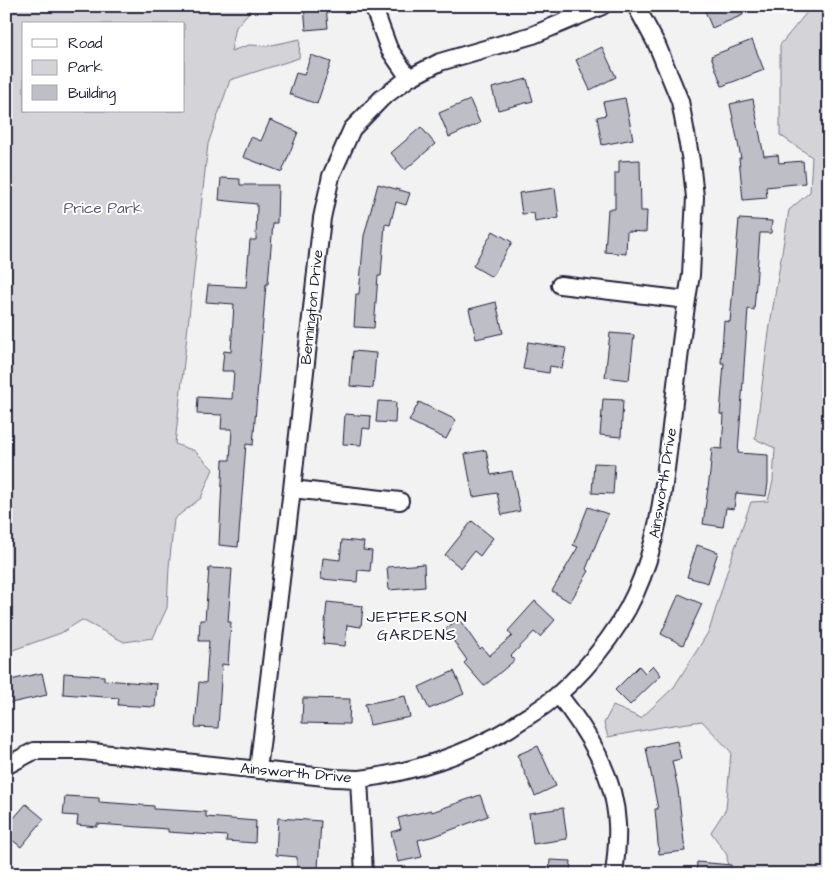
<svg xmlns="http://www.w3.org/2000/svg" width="835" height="880" viewBox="0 0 835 880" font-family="'Architects Daughter',sans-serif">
<rect width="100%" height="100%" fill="#f2f2f3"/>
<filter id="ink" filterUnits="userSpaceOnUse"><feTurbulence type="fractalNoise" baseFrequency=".02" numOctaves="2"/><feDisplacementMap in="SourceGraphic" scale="10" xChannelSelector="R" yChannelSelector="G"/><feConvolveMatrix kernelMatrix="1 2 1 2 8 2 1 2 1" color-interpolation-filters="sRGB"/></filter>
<g filter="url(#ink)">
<path fill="#d3d3d8" stroke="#7a7a8a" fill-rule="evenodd" d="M6 6H250V11L236 27 231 51 249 45 267 46 300 39 299 58 230 80 208 144 175 444 195 451 213 469 201 498 174 519 169 567 167 608 153 638 124 642 82 620 61 633 13 650 6 648ZM24 24H184V111H24Z
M812 6H829V874H728L727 855 711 832 726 809 731 752 702 721 667 726 608 737 604 723 613 706 641 718 674 687 709 631 730 562 751 502 768 501 773 481 775 448 755 439 770 325 789 210 810 192 812 157 780 135V45Z"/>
<path fill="#bebec6" stroke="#22223b" d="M304 6H326L328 28 306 30Z
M703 6H739L743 15 712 28Z
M752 40 764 70 722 86 711 56Z
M602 47 616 77 590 90 576 60Z
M311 55 331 62 317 104 289 94 296 73 304 75Z
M527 79 533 101 498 110 492 88Z
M625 98 633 139 602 145 597 117 606 115 603 102Z
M753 99 764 156 778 155 779 163 803 161 805 183 766 187 767 198 743 200 739 158H741L730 104Z
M470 100 480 123 449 137 439 113Z
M270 120 298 132 282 172 243 157 251 137 261 141Z
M421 127 435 144 405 170 391 153Z
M640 160 641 211H647L646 232 627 231 626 254 605 252 608 209H615V173H619V161Z
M221 178 240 179V185H278L277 223H273L268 284H266L253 445 246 444 238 547 219 545 223 460H230L232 429H221L222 415 197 414 198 397 232 399 234 371H222L224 351 231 352 234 304 206 302 208 285 246 287 250 240H256L257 204 219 200Z
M378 184 410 193 406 205 396 202 390 225 385 224 381 276H378L374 328 354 327 356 294H359L364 236Z
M555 188 559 218 535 222 534 213 522 214 519 193Z
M739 219 772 221 771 233H760L754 310 748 309 738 453 768 455V483L766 496 736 493 734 509 726 508 723 527 703 524 710 473 712 448 722 449 724 415 720 414 724 363H721L724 321 730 322Z
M493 231 512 242 492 277 473 266Z
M496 302 503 333 476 339 469 309Z
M610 333 634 335 629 380 605 377Z
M528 342 566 348 562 368 550 366 549 373 523 369Z
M353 351 376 353 373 388 350 386Z
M603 399 623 400 621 437 600 435Z
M378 401 396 402 395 423 376 422Z
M419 402 456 420 446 439 409 421Z
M345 414 371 416 370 429 363 428 361 445 343 444Z
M486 450 491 475 512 471 520 511 502 515 497 493 473 497 465 454Z
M594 463 615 464 613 494 592 493Z
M588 507 608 514 586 569 589 571 570 602 552 591 578 547 573 545Z
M472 521 493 538 480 556 474 551 461 568 445 555Z
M342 540 364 542 363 550 372 551 370 571 358 570 357 582 321 579 323 558 340 560Z
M697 545 718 552 708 583 687 577Z
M424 564 425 587 389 590 387 567Z
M209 568 232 569 228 622H231L228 665 222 664 218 728 195 727 199 682 206 683 209 641H199L200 620H205Z
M679 594 702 604 683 645 661 634Z
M535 601 555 620 540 637 534 632 511 656 515 660 484 686 464 663 467 660 445 629 459 619 480 649 482 647 489 656 512 636 508 631Z
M327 602 363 606 361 627 347 625 345 646 323 644Z
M653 665 661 675 630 705 615 690 639 666 645 673Z
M454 671 464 694 429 709 419 687Z
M42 673 47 695 6 704V681Z
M64 673 104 676V680L157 684 155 707 118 705 119 698 63 694Z
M405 696 410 717 370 725 365 704Z
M303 698 350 699 349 724 302 723Z
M677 741 681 759 672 761 678 789 685 851 659 854 655 809H658L646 748Z
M538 746 556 786 535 796 517 755Z
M480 795 488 816 435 836 418 840 422 857 398 862 391 832 401 829 398 818 431 810 432 812Z
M65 796 99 798V802L154 806V809L206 812V817L256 821 255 843 226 841 227 836 168 832V829L97 824V827L77 825 78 816 63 815Z
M26 804 44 819 21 847 6 835V827Z
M563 808 567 839 533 844 529 813Z
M278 818 321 821 318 869 297 867V857L276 855Z
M550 860 571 861 570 874H549Z
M697 862 731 865V874H696Z"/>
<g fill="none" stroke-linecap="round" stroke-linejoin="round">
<defs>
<path id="street" d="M373 6 389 49 409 78
M560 285 687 300
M292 489 400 501
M558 694C588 732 615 775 617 824 618 840 616 858 614 874
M6 766 34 751H83L334 778C342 778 352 779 360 779 410 773 468 754 510 728 521 720 534 713 545 705 580 679 617 634 635 594 657 546 663 496 669 444 676 388 681 331 691 275L695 197 691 161 680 101 657 45 636 6
M258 770 292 489 322 218 331 176 352 129 382 98 409 78 440 62 533 35 602 6
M359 779 364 874"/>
</defs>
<use href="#street" stroke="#22223b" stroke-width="20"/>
<use href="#street" stroke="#fff" stroke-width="16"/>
</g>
</g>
<g text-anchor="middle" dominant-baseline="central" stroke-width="4" stroke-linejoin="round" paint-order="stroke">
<g font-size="15" fill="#57576a" stroke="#fff">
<text x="103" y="208">Price Park</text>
</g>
<g font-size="15" fill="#22223b" stroke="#fff">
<text transform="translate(312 307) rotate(-84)">Bennington Drive</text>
<text transform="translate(663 483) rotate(-81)">Ainsworth Drive</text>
<text transform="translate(296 773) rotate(5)">Ainsworth Drive</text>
</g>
<g font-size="16" letter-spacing="1" fill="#22223b" stroke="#fff">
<text x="417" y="617">JEFFERSON<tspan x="417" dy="18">GARDENS</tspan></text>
</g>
</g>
<rect width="835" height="880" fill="none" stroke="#fff" stroke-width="25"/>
<rect x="12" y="12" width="810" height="855" fill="none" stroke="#22223b" stroke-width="2" filter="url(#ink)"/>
<rect x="22" y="22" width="162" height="90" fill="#ffffff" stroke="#a7a7b1"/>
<rect x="32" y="39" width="25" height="8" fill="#ffffff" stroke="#a7a7b1"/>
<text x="68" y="48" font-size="15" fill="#22223b">Road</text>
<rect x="32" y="60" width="25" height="15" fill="#d3d3d8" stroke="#a7a7b1"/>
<text x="68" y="72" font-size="15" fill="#22223b">Park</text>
<rect x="32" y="85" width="25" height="15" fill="#bebec6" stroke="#a7a7b1"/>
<text x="68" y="98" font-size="15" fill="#22223b">Building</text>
</svg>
